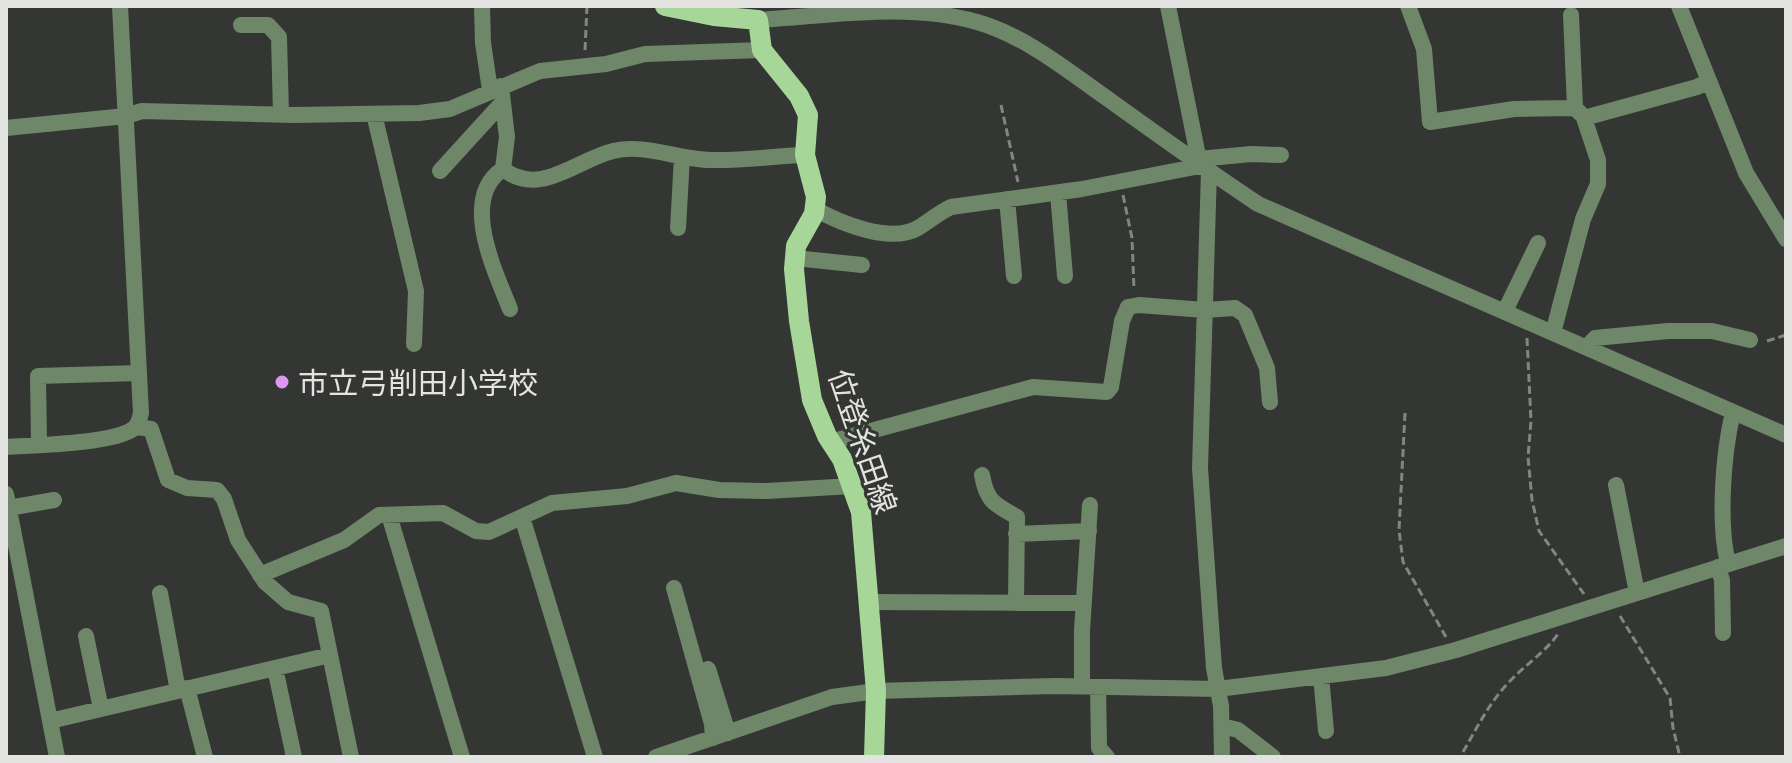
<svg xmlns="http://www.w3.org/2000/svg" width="1792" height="763" viewBox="0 0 1792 763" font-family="'Exo 2','Noto Sans JP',sans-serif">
<rect width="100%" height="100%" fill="#343634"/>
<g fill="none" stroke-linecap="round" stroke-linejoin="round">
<path stroke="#838583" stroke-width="3" stroke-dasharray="8 4" stroke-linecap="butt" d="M585 50 587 6
M1001 105 1018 182
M1123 195 1132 238 1134 290
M1527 338 1531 421 1528 457 1532 500 1539 531 1584 594
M1767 341 1786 335
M1405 413 1399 530 1403 562 1446 637
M1620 616 1670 698 1673 728 1680 757
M1463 752C1478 726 1491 699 1513 678 1528 663 1545 652 1558 634"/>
<path stroke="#6f8769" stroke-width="16" d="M482 6 483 43 490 90
M1168 6 1200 166
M1408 6 1424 49 1430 122 1514 109 1575 108
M1679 6 1746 173 1786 239
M1571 15 1575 108 1581 114
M758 20C830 16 907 2 977 22 1026 36 1068 71 1108 99 1158 135 1207 170 1258 204L1786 435
M241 25H268L279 37 281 114
M501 86 507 137 503 169C540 198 576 160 613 151 646 143 678 160 711 160 743 161 773 156 805 155
M374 114 416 291 414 344
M6 128 126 116 142 111 294 115 419 113 450 109 540 71 606 64 645 54 762 50
M1199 159 1251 154 1281 155
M503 169C459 198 495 271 510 309
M440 171 502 103
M1209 171 1200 468 1214 668 1221 706 1222 757
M1058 193 1065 276
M1007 199 1014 276
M815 209C840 223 890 244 918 228 930 221 938 213 951 207L1082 189 1200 166
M678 228 682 157
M795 258 862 265
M1505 311 1538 243
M1553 333 1583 219 1598 184V160L1584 118 1697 87 1709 81
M1587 347 1595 338 1668 331H1712L1750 340
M137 427 151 429 168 480 187 488 217 490 224 499 238 540 265 582 288 602 321 611 351 757
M830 442 1033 387 1107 392 1111 387 1122 321 1128 307 1139 305 1205 310 1235 308 1245 315 1267 368 1270 402
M39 444 38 376 138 373
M6 447C34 445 112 444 133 429 139 425 139 420 141 413L120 6
M982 475C987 502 994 504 1017 517L1016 603
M1616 485 1637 593
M6 494 57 757
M9 508 54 500
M389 515 462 757
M522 517 595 757
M1016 534 1089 531
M1728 564C1718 522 1723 454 1733 412
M1718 567 1722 580 1723 633
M260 575 344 540 379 515 443 513 476 531 489 532 552 503 627 496 676 483 719 490 767 491 852 486
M674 588 712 724 713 738
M160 593 178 691
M870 602 1084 603
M86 636 101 709
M275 668 294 757
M708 669 728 733
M1321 676 1326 731
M1082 686V631L1090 505
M1098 687 1099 748 1107 757
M187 688 205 757
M50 721 330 655
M1222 726 1238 730 1273 757
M656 757 832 697 876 691 1056 686 1218 689 1386 668 1456 650 1786 546"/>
<path stroke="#a6d799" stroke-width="20" d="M665 6 714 16 758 20 762 50 799 96 808 115 805 155 816 197 814 214 796 246 794 269 799 321 812 400 827 436 842 459 861 512 876 691 874 757"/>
</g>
<circle fill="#df98f1" stroke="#343634" stroke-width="3" cx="282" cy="382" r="8"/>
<g text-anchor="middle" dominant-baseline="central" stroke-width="6" stroke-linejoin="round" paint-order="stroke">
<g font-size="30" fill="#e3e4e2" stroke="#343634" text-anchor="start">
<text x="298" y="382">市立弓削田小学校</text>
</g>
<g font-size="30" fill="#e3e4e2" stroke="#343634">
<text transform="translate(864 441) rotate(71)">位登糸田線</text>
</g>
</g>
<rect width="1792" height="763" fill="none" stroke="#e3e4e2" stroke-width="16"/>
</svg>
